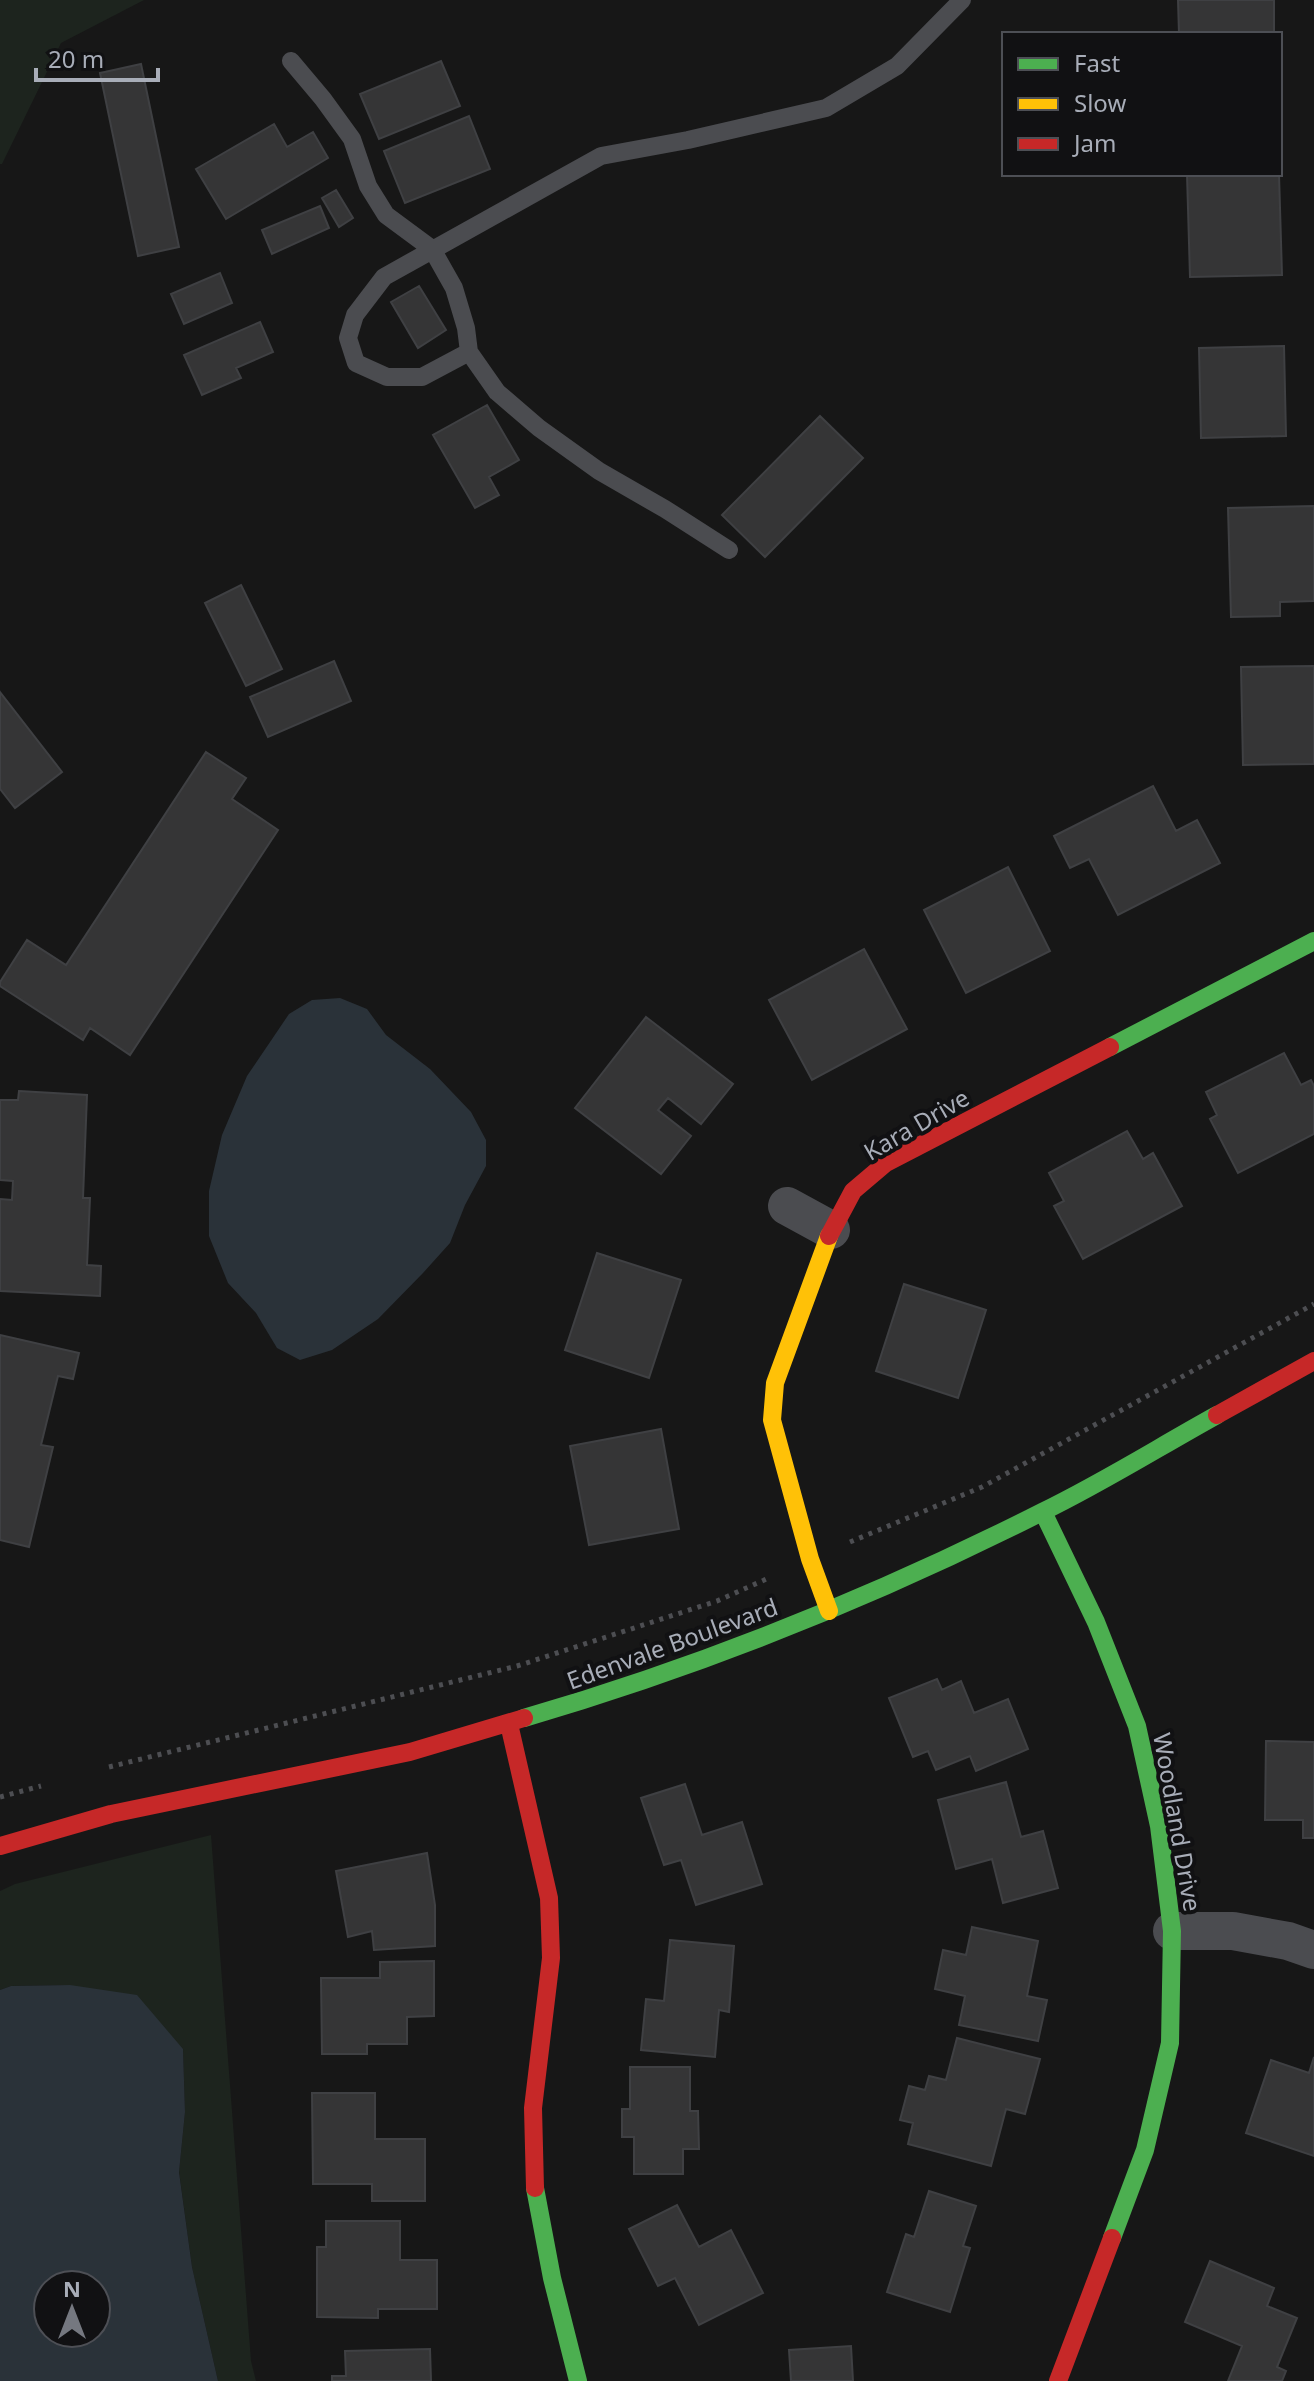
<svg xmlns="http://www.w3.org/2000/svg" width="1314" height="2381" viewBox="0 0 1314 2381" font-family="'Noto Sans',sans-serif">
<rect width="100%" height="100%" fill="#171717"/>
<path fill="#1d241e" d="M0 0H144L61 43 2 164H0Z
M211 1835 251 2361 256 2381H218L192 2267 179 2171 185 2112 183 2049 70 1985 11 1986 0 1990V1891L15 1884Z"/>
<path fill="#2a3239" fill-rule="evenodd" d="M340 998 367 1009 386 1035 430 1069 471 1112 486 1140V1166L465 1205 450 1243 423 1273 378 1319 332 1350 300 1360 277 1348 256 1313 228 1283 209 1236V1191L222 1135 247 1076 289 1014 312 1000Z
M70 1985 137 1995 183 2049 185 2112 179 2172 192 2267 218 2381H0V1990L11 1986ZM48 2285H96V2333H48Z"/>
<path fill="#353536" stroke="#3f4043" stroke-width="2" d="M1178 0H1274V34H1179Z
M441 61 460 106 379 139 360 94Z
M141 64 179 247 138 256 100 73Z
M469 116 490 169 405 203 384 151Z
M274 124 287 147 313 132 328 158 226 219 196 169Z
M1187 174H1279L1282 275 1190 277Z
M336 190 353 218 339 227 322 198Z
M320 206 329 228 272 254 262 230Z
M220 273 232 303 184 324 171 294Z
M419 286 446 330 418 348 391 302Z
M260 322 273 352 236 368 241 378 202 395 184 355Z
M1284 346 1286 436 1201 438 1199 348Z
M487 405 519 460 489 477 499 495 475 508 433 435Z
M820 416 863 458 765 557 722 515Z
M1314 506V601L1280 602V616L1231 617 1228 508Z
M241 585 282 669 246 686 205 603Z
M334 661 351 701 268 737 250 697Z
M1314 666V764L1243 765 1241 667Z
M0 692 62 772 15 808 0 789Z
M206 752 246 778 232 799 278 830 130 1055 90 1028 83 1040 0 986V982L27 940 66 965Z
M1153 786 1176 831 1197 820 1220 863 1118 915 1089 859 1070 868 1054 836Z
M1008 867 1050 951 966 993 924 910Z
M864 949 907 1029 812 1080 769 1000Z
M646 1017 733 1084 701 1124 668 1098 658 1110 691 1136 661 1174 575 1108Z
M1284 1053 1301 1085 1311 1080 1314 1086V1134L1238 1173 1210 1119 1217 1115 1206 1092Z
M19 1091 87 1095 83 1198H90L87 1265 101 1266 100 1296 0 1291V1199L12 1200 13 1181 0 1180V1100H18Z
M1127 1131 1143 1159 1153 1153 1182 1206 1083 1259 1054 1206 1064 1201 1049 1173Z
M597 1253 681 1280 649 1378 565 1350Z
M904 1284 986 1310 958 1398 876 1371Z
M0 1335 79 1353 73 1379 58 1376 41 1445 53 1447 29 1547 0 1540Z
M661 1429 679 1529 589 1545 570 1446Z
M937 1679 942 1690 961 1681 974 1713 1008 1699 1028 1749 976 1771 970 1756 936 1770 928 1751 913 1757 889 1698Z
M1266 1741 1314 1742V1838H1303V1820H1265Z
M1006 1782 1021 1837 1043 1831 1058 1888 1003 1903 992 1859 956 1869 938 1800Z
M685 1784 702 1835 742 1822 762 1884 696 1905 681 1860 664 1865 641 1798Z
M427 1853 435 1905V1946L374 1950 372 1931 348 1937 336 1871Z
M972 1927 1038 1941 1027 1996 1047 2000 1038 2041 959 2025 965 1996 935 1989 943 1950 966 1955Z
M670 1940 734 1946 729 2012 719 2010 715 2057 641 2050 646 1999 664 2001Z
M434 1961V2016L407 2017V2044H367V2054H322L321 1978H380V1962Z
M957 2038 1040 2059 1025 2114 1006 2109 991 2166 908 2144 913 2123 900 2120 909 2086 925 2090 929 2076 946 2080Z
M1314 2057V2156L1246 2133 1271 2060 1309 2073Z
M630 2067H690V2111H698L699 2149H683V2174H634V2137H622V2109H630Z
M312 2093H375V2139H425V2201H372V2184H313Z
M929 2191 976 2206 963 2246 970 2248 950 2312 887 2292 906 2234 914 2237Z
M677 2205 699 2247 731 2230 763 2293 699 2325 675 2278 658 2286 629 2229Z
M326 2221H400V2260H437V2309H378V2318L317 2317V2247H326Z
M1210 2261 1274 2288 1267 2306 1297 2318 1277 2367 1286 2371 1282 2381H1228L1242 2346 1185 2322Z
M851 2346 853 2381H791L789 2350Z
M430 2349 431 2381H332V2376H346L345 2351Z"/>
<g fill="none" stroke-linecap="round" stroke-linejoin="round">
<path stroke="#4d4e52" stroke-width="5" stroke-dasharray="4 6" stroke-linecap="butt" d="M850 1542 982 1487 1314 1304
M109 1767 517 1666 717 1601 771 1577
M0 1797 41 1786"/>
<path stroke="#4b4c50" stroke-width="18" d="M291 61 323 99 352 139 368 186 386 215 432 249 454 288 466 328 469 352 497 392 539 428 599 471 665 509 729 550
M469 352 422 377H387L356 363 348 338 355 315 384 277 601 156 688 140 826 108 897 66 962 0"/>
<path stroke="#4b4c50" stroke-width="38" d="M787 1206 831 1230
M1172 1931H1233L1288 1941 1314 1950"/>
<path stroke="#4caf50" stroke-width="18" d="M1110 1047 1314 941
M1043 1512 1096 1622 1137 1726 1159 1826 1172 1931 1170 2043 1145 2150 1112 2238
M524 1718C702 1666 876 1596 1042 1512 1102 1483 1159 1447 1217 1415
M535 2188 552 2278 578 2381"/>
<path stroke="#ffc107" stroke-width="18" d="M829 1236 775 1383 772 1420 810 1559 829 1611"/>
<path stroke="#c62828" stroke-width="18" d="M829 1236 853 1191 886 1163 1110 1047
M1217 1415 1314 1361
M509 1724 549 1898 551 1958 533 2108 535 2188
M0 1846 111 1814 410 1752 524 1718
M1058 2381 1112 2238"/>
</g>
<g text-anchor="middle" dominant-baseline="central" stroke-width="8" stroke-linejoin="round" paint-order="stroke">
<g font-size="24" fill="#a8adb8" stroke="#111113">
<text transform="translate(916 1124) rotate(-30)">Kara Drive</text>
<text transform="translate(672 1643) rotate(-20)">Edenvale Boulevard</text>
<text transform="translate(1178 1822) rotate(80)">Woodland Drive</text>
</g>
</g>
<rect x="1002" y="32" width="280" height="144" fill="#111113" stroke="#4d4f55" stroke-width="2"/>
<rect x="1018" y="58" width="40" height="12" fill="#4caf50" stroke="#4d4f55" stroke-width="2"/>
<text x="1074" y="72" font-size="24" fill="#a8adb8">Fast</text>
<rect x="1018" y="98" width="40" height="12" fill="#ffc107" stroke="#4d4f55" stroke-width="2"/>
<text x="1074" y="112" font-size="24" fill="#a8adb8">Slow</text>
<rect x="1018" y="138" width="40" height="12" fill="#c62828" stroke="#4d4f55" stroke-width="2"/>
<text x="1074" y="152" font-size="24" fill="#a8adb8">Jam</text>
<g transform="translate(72 2309)"><circle r="38" fill="#111113" stroke="#4d4f55" stroke-width="2"/>
<path d="M0-6L14 30L0 20L-14 30Z" fill="#757880"/>
<text y="-12" font-size="22" font-weight="bold" text-anchor="middle" fill="#a8adb8">N</text>
</g>
<path d="M36 68v12h122v-12" fill="none" stroke="#a8adb8" stroke-width="4"/>
<text x="48" y="68" font-size="24" fill="#a8adb8" stroke="#111113" stroke-width="6" paint-order="stroke">20 m</text>
</svg>
